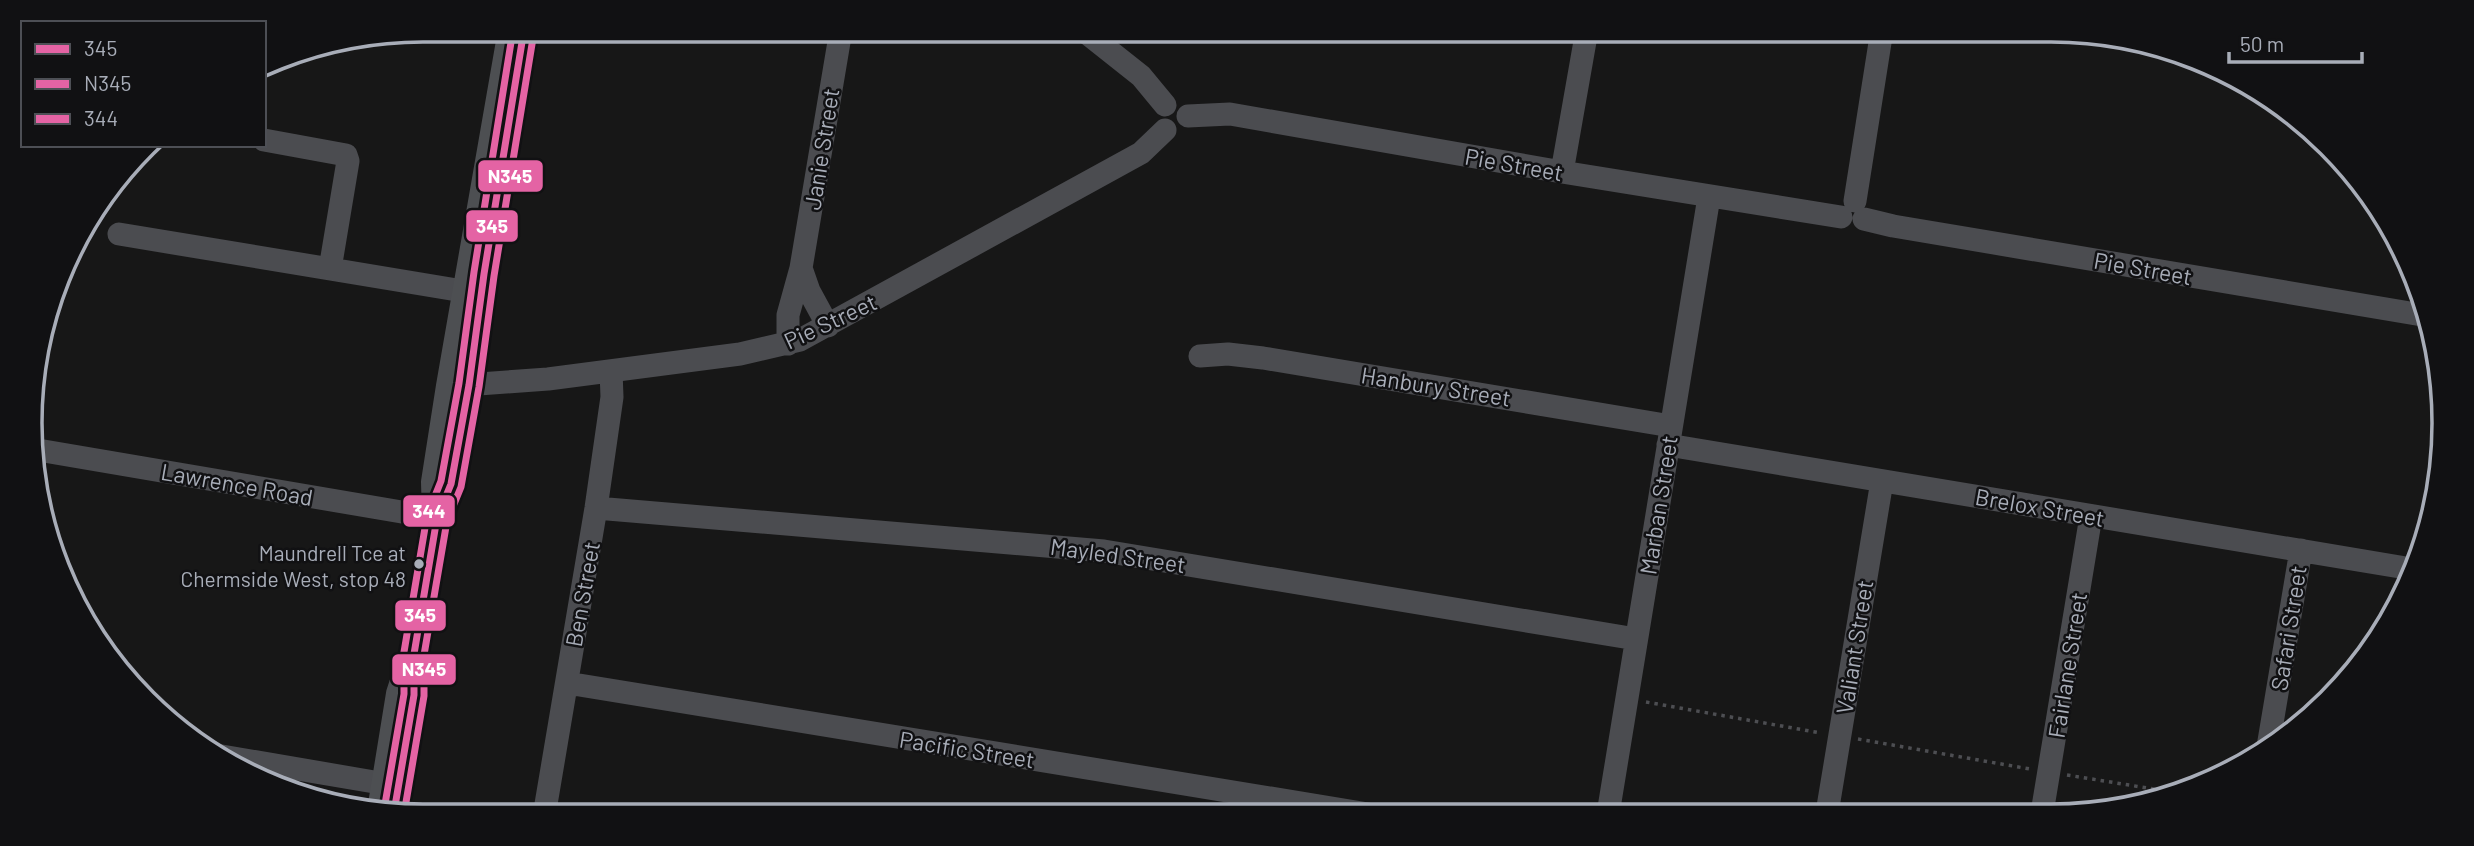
<svg xmlns="http://www.w3.org/2000/svg" width="2474" height="846" viewBox="0 0 2474 846" font-family="Barlow,sans-serif">
<rect width="100%" height="100%" fill="#171717"/>
<g fill="none" stroke-linecap="round" stroke-linejoin="round">
<path stroke="#4d4e52" stroke-width="3.5" stroke-dasharray="3.5 5" stroke-linecap="butt" d="M1646 702 1821 733
M1858 739 2030 769
M2067 775 2172 792"/>
<path stroke="#4b4c50" stroke-width="23" d="M1083 30 1141 76 1165 105
M1188 116 1230 114 1562 172 1841 217
M264 140 346 155 348 161 330 269
M1562 172 1587 30
M1855 201 1882 30
M1864 219 1893 226 2422 315
M119 234 469 292
M801 268 809 291 828 326
M788 344V315L801 268 841 30
M1200 356 1228 354 1263 358 1671 426
M451 386 548 379 740 354 800 340 1141 153 1165 130
M1668 445 2412 569
M38 450 437 518
M596 508 1104 551 1636 639
M567 683 1368 814
M2268 747 2301 550
M216 755 386 784
M1827 813 1882 481
M2042 813 2091 516
M1608 814 1709 197
M544 816 596 508 612 397 611 371"/>
<path stroke="#4d4f52" stroke-width="30" d="M382 811 401 694 414 654 437 518 436 482 451 386 513 30"/>
<defs>
<path id="bus-1" d="M394 812 414 695V654L437 518 451 484 469 385 484 274 524 30"/>
<path id="bus-2" d="M404 814 424 696V655L447 521 461 487 479 387 494 276 534 32"/>
<path id="bus-3" d="M384 810 404 694V652L427 516 441 481 459 383 474 272 513 30"/>
</defs>
<use href="#bus-1" stroke="#111113" stroke-width="12"/>
<use href="#bus-2" stroke="#111113" stroke-width="12"/>
<use href="#bus-3" stroke="#111113" stroke-width="12"/>
<use href="#bus-1" stroke="#e463a4" stroke-width="7"/>
<use href="#bus-2" stroke="#e463a4" stroke-width="7"/>
<use href="#bus-3" stroke="#e463a4" stroke-width="7"/>
</g>
<circle fill="#a8adb8" stroke="#111113" stroke-width="2.5" cx="419" cy="564" r="6"/>
<g text-anchor="middle" dominant-baseline="central" stroke-width="5" stroke-linejoin="round" paint-order="stroke">
<g font-size="21" fill="#a8adb8" stroke="#111113" text-anchor="end">
<text x="406" y="552">Maundrell Tce at<tspan x="406" dy="26">Chermside West, stop 48</tspan></text>
</g>
<g font-size="23" fill="#a8adb8" stroke="#111113">
<text transform="translate(821 149) rotate(-81)">Janie Street</text>
<text transform="translate(1514 164) rotate(10)">Pie Street</text>
<text transform="translate(2143 268) rotate(10)">Pie Street</text>
<text transform="translate(830 321) rotate(-25)">Pie Street</text>
<text transform="translate(1436 386) rotate(9)">Hanbury Street</text>
<text transform="translate(237 484) rotate(10)">Lawrence Road</text>
<text transform="translate(1658 505) rotate(-81)">Marban Street</text>
<text transform="translate(2040 507) rotate(10)">Brelox Street</text>
<text transform="translate(1118 555) rotate(8)">Mayled Street</text>
<text transform="translate(582 594) rotate(-80)">Ben Street</text>
<text transform="translate(2288 628) rotate(-81)">Safari Street</text>
<text transform="translate(1854 647) rotate(-81)">Valiant Street</text>
<text transform="translate(2067 665) rotate(-81)">Fairlane Street</text>
<text transform="translate(967 749) rotate(9)">Pacific Street</text>
</g>
</g>
<path d="M0 0H2474V846H0ZM423 42H2051A381 381 0 0 1 2432 423V423A381 381 0 0 1 2051 804H423A381 381 0 0 1 42 423V423A381 381 0 0 1 423 42Z" fill="#111113" fill-rule="evenodd"/>
<path fill="none" stroke="#a8adb8" stroke-width="3.5" d="M423 42H2051A381 381 0 0 1 2432 423V423A381 381 0 0 1 2051 804H423A381 381 0 0 1 42 423V423A381 381 0 0 1 423 42Z"/>
<g stroke="#111113" stroke-width="2.5">
<rect x="477" y="159" width="67" height="34" rx="7" fill="#e463a4"/>
<rect x="465" y="209" width="54" height="34" rx="7" fill="#e463a4"/>
<rect x="402" y="494" width="54" height="34" rx="7" fill="#e463a4"/>
<rect x="394" y="599" width="53" height="33" rx="7" fill="#e463a4"/>
<rect x="391" y="653" width="66" height="33" rx="7" fill="#e463a4"/>
</g>
<g font-size="19" text-anchor="middle" font-weight="bold" fill="#fff">
<text x="510" y="183">N345</text>
<text x="492" y="233">345</text>
<text x="429" y="518">344</text>
<text x="420" y="622">345</text>
<text x="424" y="676">N345</text>
</g>
<rect x="21" y="21" width="245" height="126" fill="#111113" stroke="#4d4f55" stroke-width="2"/>
<rect x="35" y="44" width="35" height="10" fill="#e463a4" stroke="#4d4f55" stroke-width="2"/>
<text x="84" y="56" font-size="21" fill="#a8adb8">345</text>
<rect x="35" y="79" width="35" height="10" fill="#e463a4" stroke="#4d4f55" stroke-width="2"/>
<text x="84" y="91" font-size="21" fill="#a8adb8">N345</text>
<rect x="35" y="114" width="35" height="10" fill="#e463a4" stroke="#4d4f55" stroke-width="2"/>
<text x="84" y="126" font-size="21" fill="#a8adb8">344</text>
<path d="M2229 52v10h133v-10" fill="none" stroke="#a8adb8" stroke-width="3.5"/>
<text x="2240" y="52" font-size="21" fill="#a8adb8" stroke="#111113" stroke-width="5" paint-order="stroke">50 m</text>
</svg>
